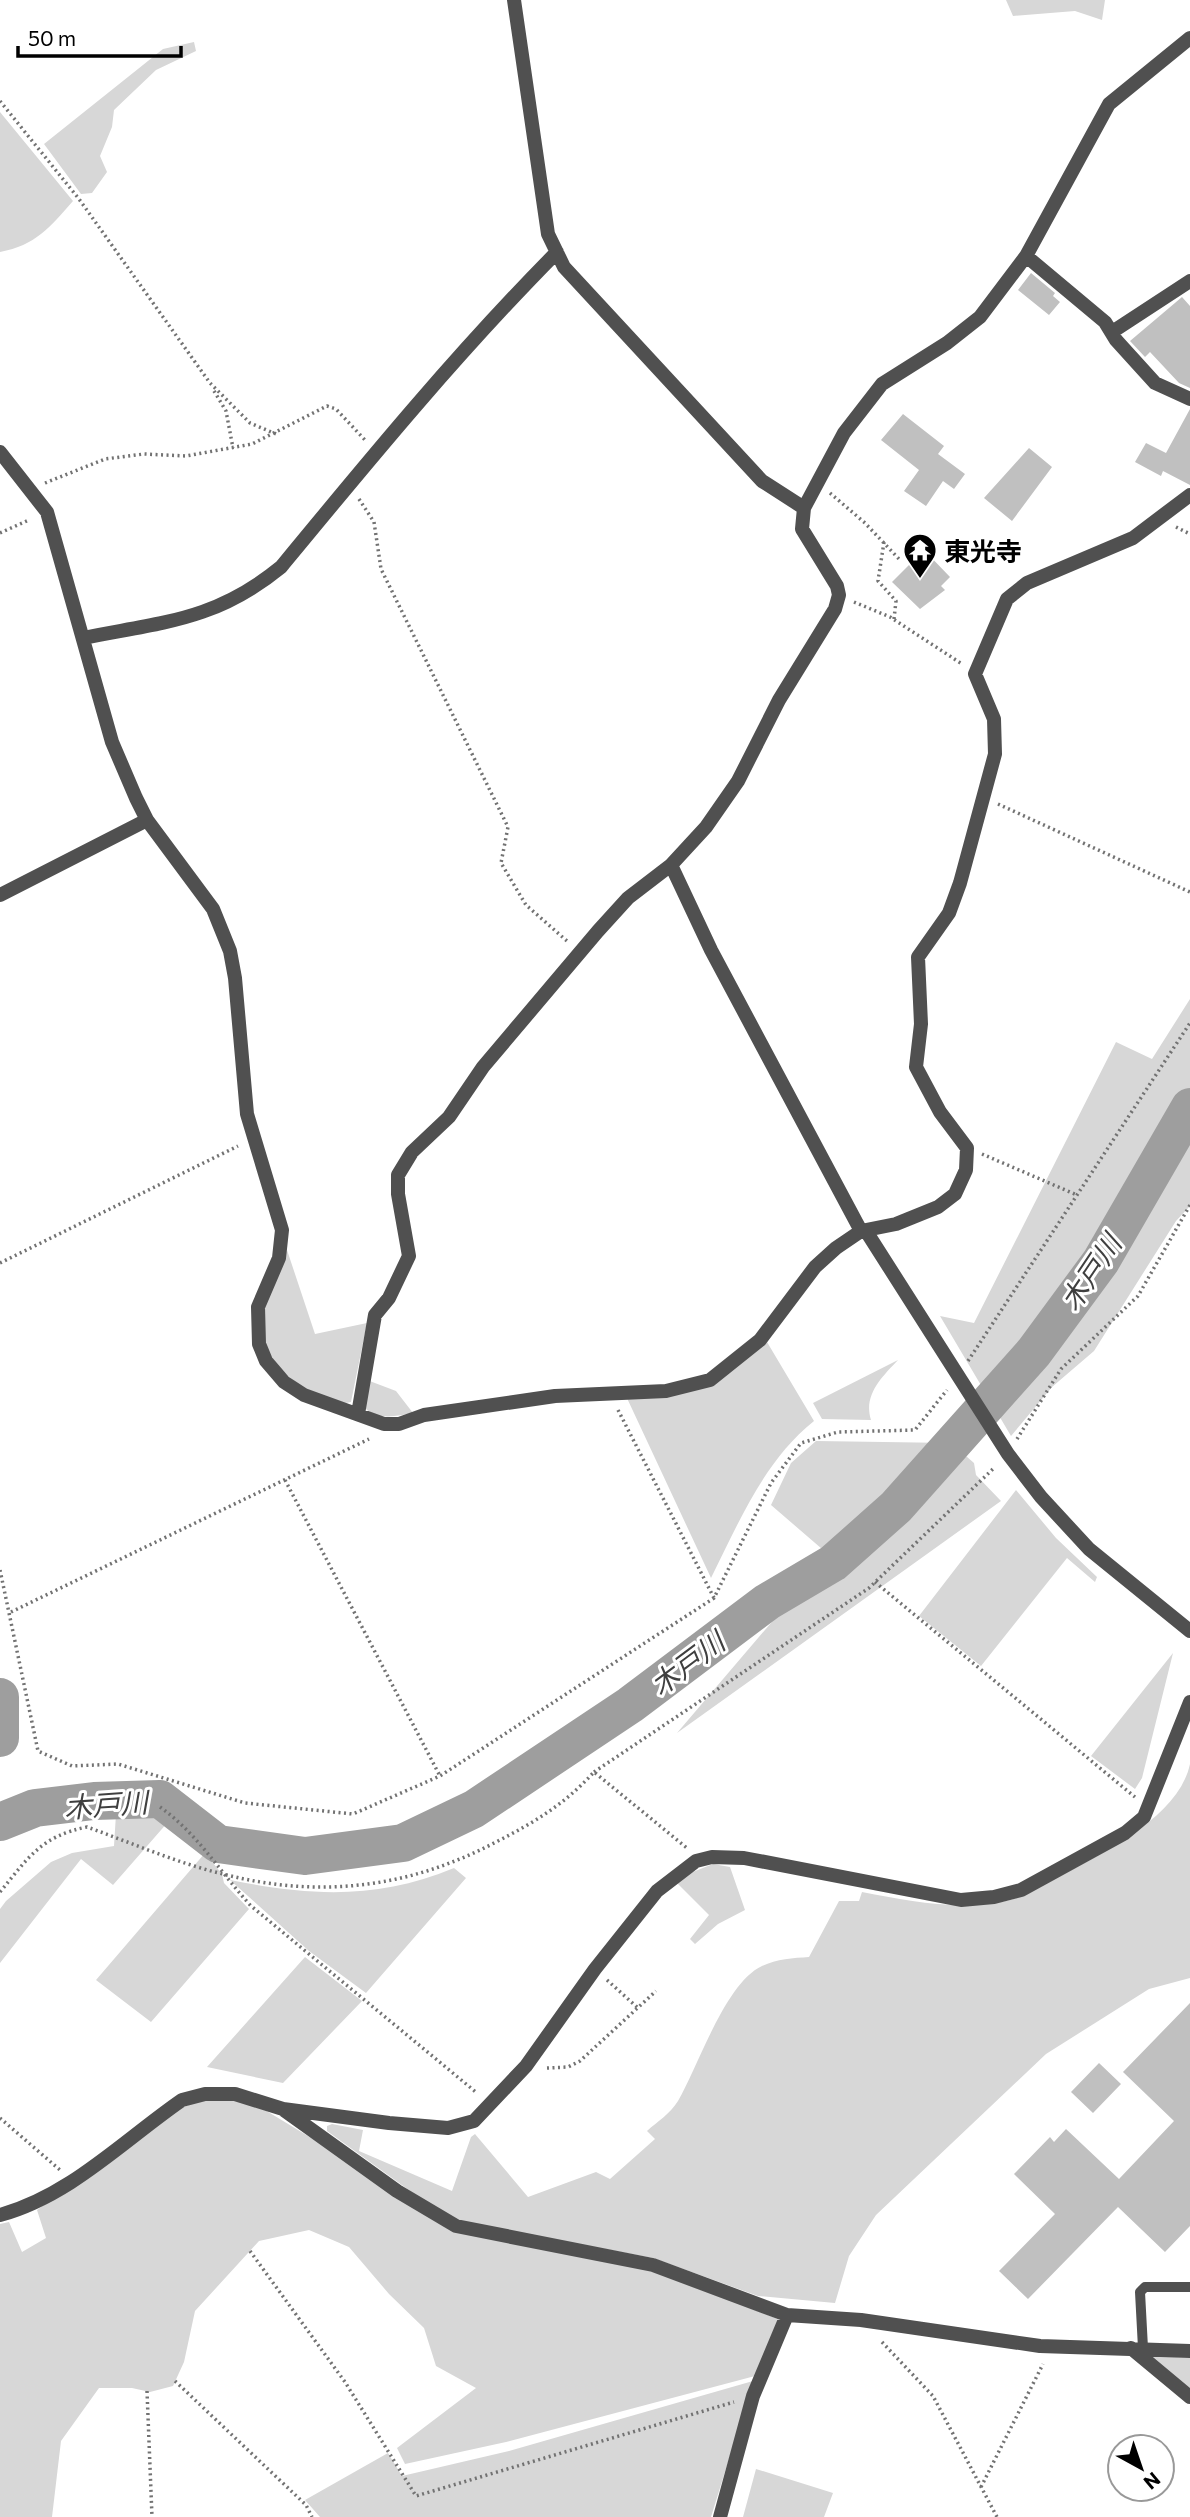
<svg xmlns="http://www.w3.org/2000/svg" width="1190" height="2517" viewBox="0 0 1190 2517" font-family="Commissioner,'Noto Sans JP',sans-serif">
<rect width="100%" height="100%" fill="#fff"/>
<path fill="#d7d7d7" d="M1006 0H1105L1102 20 1075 11 1013 16Z
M194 42 196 51 156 70 114 110 112 127 100 156 107 172 92 193 81 194 44 144 163 49Z
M0 112 73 201C49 228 36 245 0 252Z
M1190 999V1206L1176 1221 1094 1351 1052 1387 1011 1436 940 1316 974 1323 1116 1042 1152 1059Z
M287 1250 315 1334 367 1323 351 1402C336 1406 319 1397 306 1389 244 1350 258 1307 287 1250Z
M767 1342 814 1421C764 1461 739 1522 711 1578L626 1396 712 1385Z
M898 1360C882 1377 863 1395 871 1420L822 1419 813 1403Z
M367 1380 396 1391 413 1413C396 1416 377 1421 364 1407Z
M816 1441 951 1443 974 1463 976 1475 1001 1501 677 1733 829 1555 771 1505 791 1463Z
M1016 1490 1056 1538 1097 1577 1095 1582 1067 1558 981 1666 919 1616Z
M1173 1653 1142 1778 1135 1789 1091 1756Z
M1190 1764V1978L1149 1989 1046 2054 876 2215 849 2256 835 2303 758 2296 653 2258 457 2221 442 2214 327 2131V2126L332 2124 363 2130 359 2151 452 2191 471 2137 475 2134 528 2197 596 2172 610 2179 655 2139 647 2131C658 2121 670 2114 678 2101 698 2067 725 1983 762 1966 777 1959 793 1958 809 1957L839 1901H859L862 1892C910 1901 957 1911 1006 1901 1026 1897 1045 1884 1064 1874 1106 1851 1179 1816 1190 1764Z
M153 1808 168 1822 113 1885 81 1859 0 1963V1909L6 1901 51 1862 72 1853 114 1846 116 1814Z
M205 1853 222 1874 224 1883 249 1909 151 2022 96 1980Z
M713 1864 730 1867 745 1910 718 1924 695 1944 690 1939 709 1915 677 1883 685 1875Z
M454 1868 466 1878 366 1993 309 1951 230 1880C309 1896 378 1900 454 1868Z
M305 1957 362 2001 283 2083 207 2067Z
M230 2096 265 2110 331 2150 436 2222 652 2269 780 2320 755 2376 506 2442 405 2464 397 2448 476 2388 436 2366 424 2328 389 2294 349 2247 309 2230 259 2241 195 2311 184 2362 173 2386 150 2392 132 2388H99L61 2441 52 2517H0V2224L9 2222 22 2252 46 2238 37 2210 181 2108 199 2101Z
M1147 2355 1190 2358V2391Z
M753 2381 711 2517H320L305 2500 388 2453 402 2476 509 2451Z
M756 2469 833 2493 824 2517H743Z"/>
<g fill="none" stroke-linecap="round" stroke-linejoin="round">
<path stroke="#9e9e9e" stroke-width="38" d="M0 1697V1738
M0 1822 35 1808 94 1801 160 1799 218 1844 305 1856 403 1843 474 1809 630 1705 767 1602 833 1563 896 1507 1034 1352 1101 1261 1190 1107"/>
</g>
<path fill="#c0c0c0" d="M1031 273 1055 293 1053 296 1060 302 1049 315 1018 290Z
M1182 297 1190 306V388L1179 383 1150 352 1145 357 1130 341Z
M1190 409V485L1163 471 1161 476 1135 462 1146 443 1166 453Z
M903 414 944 446 938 454 965 474 954 489 943 481 926 506 904 491 919 470 881 440Z
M1029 448 1052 467 1012 521 984 498Z
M924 550 950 577 941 586 945 590 920 609 892 582Z
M1190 2003V2226L1165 2252 1118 2207 1028 2299 999 2271 1055 2214 1014 2174 1050 2137 1054 2142 1066 2129 1119 2179 1174 2121 1123 2072Z
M1099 2063 1121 2084 1093 2113 1071 2092Z"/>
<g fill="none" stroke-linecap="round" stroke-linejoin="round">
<path stroke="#727272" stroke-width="3.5" stroke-dasharray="2 3.5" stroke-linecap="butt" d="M0 101 79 199 210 383 250 423 276 434
M214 391 226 411 233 448
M45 483 105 459 144 454 186 456 252 444 327 406 336 409 365 440
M830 493 865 523 899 559
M359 499 374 522 381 569 508 827 501 863 526 905 567 941
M1176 527 1190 534
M0 533 29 520
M884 542 878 581 896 601 894 619
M854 602 890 617 962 664
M998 804 1190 892
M982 1154 1077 1195
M0 1263 238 1146
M968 1361 1190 1023
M618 1410 714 1598
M1017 1439 1061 1369 1138 1296 1190 1205
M285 1480 440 1776
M0 1570 38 1751 72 1766 118 1764 245 1803 353 1814 440 1776 714 1598 771 1483 801 1443 838 1432 915 1430 947 1390
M875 1582 1135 1797
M11 1612 369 1439
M594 1772 869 1588 995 1467
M160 1807C198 1834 220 1872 251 1906L477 2093
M0 1892C28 1858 41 1836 87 1827 132 1843 177 1863 223 1874 319 1899 409 1888 496 1842 535 1822 565 1804 594 1772L687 1848
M607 1980 638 2008
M547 2068 568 2067 580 2061 656 1991
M0 2118 60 2170
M250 2251 345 2382 416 2496 734 2402
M882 2342 933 2396 997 2517
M175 2381 306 2505 312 2517
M147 2391 152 2517
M981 2487 1043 2364"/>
<path stroke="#505050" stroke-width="10" d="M1143 2348 1140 2292 1145 2287H1190"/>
<path stroke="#505050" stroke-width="14" d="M514 0 548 234 564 267 762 481 804 508
M1026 256 1105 322 1116 340 1155 383 1190 399
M1112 332 1190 281
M0 452 47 512 112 742 136 798 147 820 213 909 230 951 235 978 247 1114 282 1230 279 1258 258 1307 259 1344 266 1361 284 1382 304 1395 384 1424H399L424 1415 555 1396 666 1391 710 1380 760 1340 815 1267 836 1248 861 1231 896 1224 938 1207 955 1194 966 1170 967 1148 940 1112 916 1067 921 1024 918 957 949 913 960 883 995 754 994 719 975 674 1007 599 1027 583 1133 538 1190 495
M83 638C162 622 215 621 281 567 370 459 458 352 557 252
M671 865 711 950 861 1231
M0 895 147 820
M866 1231 1008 1454 1041 1497 1089 1549 1190 1631
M358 1414 375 1315 389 1298 409 1256 398 1194V1175L412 1152 449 1117 483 1067 598 931 628 898 671 865 706 827 738 781 779 700 835 609 839 595 837 586 802 529 804 508 844 433 882 384 947 343 980 317 1026 256 1109 104 1190 38
M284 2110 397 2191 456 2226 653 2265 787 2315 861 2320 1040 2346 1190 2351
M0 2215C70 2196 124 2140 182 2100L205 2094H235L283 2109 389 2123 448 2128 474 2121 526 2066 595 1969 657 1891 696 1861 712 1857 744 1858 961 1900 994 1897 1021 1890 1125 1833 1144 1817 1190 1702
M1131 2348 1190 2397
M720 2517 753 2396 787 2315"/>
</g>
<defs>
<symbol id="temple-pin" viewBox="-11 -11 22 30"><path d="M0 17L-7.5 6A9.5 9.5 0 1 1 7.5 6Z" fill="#000" stroke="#fff"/><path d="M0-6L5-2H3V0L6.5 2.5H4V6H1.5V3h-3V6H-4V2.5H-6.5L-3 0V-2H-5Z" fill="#fff"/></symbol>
</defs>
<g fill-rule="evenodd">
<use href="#temple-pin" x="901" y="531" width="38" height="52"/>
</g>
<g text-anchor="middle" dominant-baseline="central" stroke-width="6" stroke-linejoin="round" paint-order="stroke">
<g font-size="26" font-weight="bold" fill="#000" stroke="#fff" text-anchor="start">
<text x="944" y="550">東光寺</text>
</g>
<g font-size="28" font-style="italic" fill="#3f3f3f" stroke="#fff">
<text transform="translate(1090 1272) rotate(-56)">木戸川</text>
<text transform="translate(687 1663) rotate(-37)">木戸川</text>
<text transform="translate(106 1804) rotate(-4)">木戸川</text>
</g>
</g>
<g transform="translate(1141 2468) rotate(140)"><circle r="33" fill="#ffffff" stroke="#999999" stroke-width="2"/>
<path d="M0-5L12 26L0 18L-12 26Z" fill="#000000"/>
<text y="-10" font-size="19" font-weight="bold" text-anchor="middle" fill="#000000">N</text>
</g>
<path d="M18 46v10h163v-10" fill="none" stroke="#000000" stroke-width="3.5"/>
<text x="28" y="46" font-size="21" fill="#000000" stroke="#ffffff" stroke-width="5" paint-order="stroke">50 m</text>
</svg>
